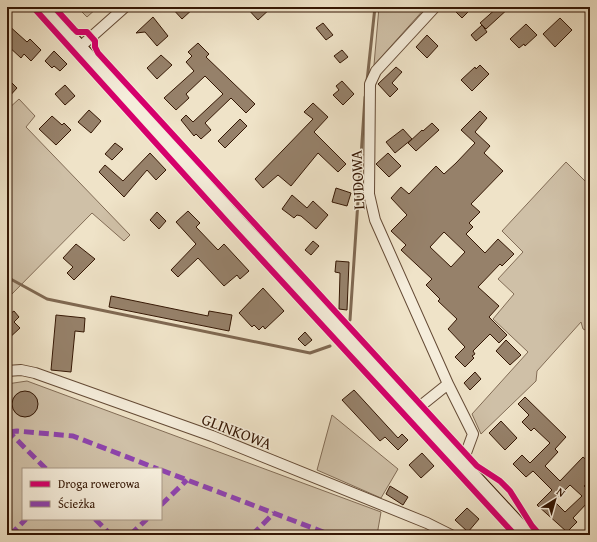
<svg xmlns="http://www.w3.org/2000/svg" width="597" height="542" viewBox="0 0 597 542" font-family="'Gentium Book Plus',serif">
<rect width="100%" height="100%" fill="#efe3c8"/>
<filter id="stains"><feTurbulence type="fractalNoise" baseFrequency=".005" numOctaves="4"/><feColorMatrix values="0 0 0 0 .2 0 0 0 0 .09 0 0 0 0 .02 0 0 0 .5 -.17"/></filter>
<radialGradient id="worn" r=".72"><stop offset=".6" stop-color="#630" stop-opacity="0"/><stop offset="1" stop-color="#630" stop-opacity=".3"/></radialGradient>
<path fill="#cfc0a7" stroke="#826c56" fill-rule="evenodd" d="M77 7H98L87 17Z
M379 7H426L374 65Z
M19 99 35 116 26 127 130 235 124 241 92 213 7 299V110Z
M566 162 587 183 590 180V332L583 329 581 322 537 371 536 381 481 434 472 414 528 352 493 319 514 294 498 279 523 252 502 231Z
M27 381 381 512 377 535H7V384ZM23 469H161V519H23Z
M332 415 398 469 381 498 317 470Z"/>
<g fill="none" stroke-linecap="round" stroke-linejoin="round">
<path stroke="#7f6851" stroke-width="3" d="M367 81 375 7
M7 277 47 299 310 353 330 346
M350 320 365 97"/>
</g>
<path fill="#96816a" stroke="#351704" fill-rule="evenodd" d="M171 7H195L182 19Z
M246 7H272L258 20Z
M451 7H473L462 18Z
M498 7H510L486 29 480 23Z
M153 17 168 36 157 46 145 32 136 33Z
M560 18 572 30 555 47 543 34Z
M323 23 333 35 326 40 316 28Z
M7 24 27 42 30 39 41 50 31 61 24 54 21 58 7 45Z
M526 24 537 35 525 46 524 44 519 48 510 39Z
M482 25 487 32 476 41 471 35Z
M427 35 438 46 427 58 416 47Z
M198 43 209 54 206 57 255 104 246 113 231 98 205 123 211 130 201 139 196 134 194 136 181 120 186 115 193 122 223 94 205 76 186 94 189 98 176 110 164 98 194 71 186 62 192 56 188 52Z
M342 50 348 57 340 63 334 56Z
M54 51 67 64 60 71 54 66 52 68 45 61Z
M161 55 172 65 157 79 147 68Z
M480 65 489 74 472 91 461 80 475 67 476 69Z
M396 67 402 72 392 83 398 89 390 97 378 84Z
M7 78 17 88 7 99Z
M342 81 354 94 343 105 333 95 339 90 336 86Z
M65 85 75 96 65 105 55 94Z
M313 103 328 117 314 132 346 164 338 172 318 153 291 186 278 175 263 188 255 179 313 119 304 112Z
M89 110 101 121 91 133 78 122Z
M480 111 487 118 475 132 490 146 484 153 503 171 471 204 480 212 469 223 473 227 466 234 485 253 498 239 514 254 502 266 500 264 478 287 499 306 489 317 507 335 499 343 490 334 473 351 475 354 472 356 474 358 465 367 455 357 465 347 448 329 457 319 438 301 440 299 426 285 432 279 401 250 406 245 391 231 407 215 391 198 401 187 409 194 436 166 444 174 456 163 475 143 461 130ZM444 232 465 252 451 267 430 247Z
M52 116 62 125 64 123 71 130 56 145 39 129Z
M240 119 247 126 225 148 218 141Z
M432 123 439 130 416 151 408 143 422 130 423 131Z
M403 129 412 139 395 153 386 142Z
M115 143 123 149 112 160 105 154Z
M150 153 166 170 156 180 147 170 124 197 99 172 105 165 123 181Z
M388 153 401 166 389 177 376 164Z
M336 188 351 193 347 206 332 202Z
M292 195 307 208 313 201 328 215 316 229 301 216 297 215 294 218 282 209Z
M188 211 200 223 196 227 218 250 224 244 249 271 240 279 237 275 224 286 198 258 178 277 171 270 196 244 176 222Z
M157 212 166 221 159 229 150 220Z
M313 241 319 246 311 255 305 250Z
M76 244 95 259 74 280 67 273 73 267 63 258Z
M336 261 349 262 347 310 339 309 340 273 335 272Z
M263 288 284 311 265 329 263 326 259 330 254 325 252 327 239 313Z
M111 296 208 316 209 311 232 315 229 331 109 307Z
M14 311 19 317 14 322 20 328 7 340V314L8 315Z
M56 315 85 318 84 332 75 331 71 372 51 370Z
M305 332 312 340 305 346 298 339Z
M506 340 521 355 510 365 496 351Z
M475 372 481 379 470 390 464 383Z
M354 390 398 438 402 434 408 440 398 450 385 437 380 441 342 400Z
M12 404a13 13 0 1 1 26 0a13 13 0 1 1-26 0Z
M525 397 566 437 555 449 558 452 545 466 560 481 583 457 590 463V480L584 486 588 490 590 488V504L588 502 573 518 577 522 567 532 537 505 552 490 533 471 526 477 513 464 522 455 530 463 550 443 534 428 531 431 522 422 529 415 518 404ZM570 485 582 496 565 512 554 501Z
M501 421 517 438 505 450 489 433Z
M422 453 434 466 421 478 409 465Z
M390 486 408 497 403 505 386 494Z
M467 508 479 519 468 532 455 520Z"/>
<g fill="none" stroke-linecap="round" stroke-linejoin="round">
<defs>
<path id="street" d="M80 47 125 7
M7 371 21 370 35 373 212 436 427 523 451 535
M448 384 473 434 466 453 458 460
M413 412 448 384 375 220 369 194 370 84 376 71 435 7"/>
<path id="secondary" d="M43 7 243 227 528 535"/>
</defs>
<use href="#street" stroke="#644a35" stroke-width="12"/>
<use href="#secondary" stroke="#351704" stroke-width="16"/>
<use href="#street" stroke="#f5eddb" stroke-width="10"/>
<use href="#secondary" stroke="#f5eddb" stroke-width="14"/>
<path stroke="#8e44ad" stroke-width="5" stroke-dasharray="10 5" stroke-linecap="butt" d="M7 430 46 469
M9 432 17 431 73 436 158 469
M161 470 331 535
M161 505 187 480
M95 519 111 535
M10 535 26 519
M130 535 147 519
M252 535 274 513"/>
<defs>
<path id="cycleway" d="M33 7 228 223 515 535
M54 7 74 29 77 32H87L95 41V47L98 53 477 466 500 481 510 491 532 526 540 535"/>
</defs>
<use href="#cycleway" stroke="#f5eddb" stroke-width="8"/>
<use href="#cycleway" stroke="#d6006c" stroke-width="6"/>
</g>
<g text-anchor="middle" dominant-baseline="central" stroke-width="3" stroke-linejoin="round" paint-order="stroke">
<g font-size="16" fill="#351704" stroke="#f5eddb">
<text transform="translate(357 180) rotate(-93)">LUDOWA</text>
<text transform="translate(237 431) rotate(21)">GLINKOWA</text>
</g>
</g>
<rect width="597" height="542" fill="none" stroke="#efe3c8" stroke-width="24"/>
<rect x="8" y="8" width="581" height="526" fill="none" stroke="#351704" stroke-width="2"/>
<rect x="12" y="12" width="573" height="518" fill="none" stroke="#351704"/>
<rect x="22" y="468" width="140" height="52" fill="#f5eddb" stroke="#a89785"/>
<rect x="30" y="481" width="20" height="6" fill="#d6006c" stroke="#a89785"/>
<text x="58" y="488" font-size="12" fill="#351704">Droga rowerowa</text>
<rect x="30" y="501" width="20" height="6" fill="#8e44ad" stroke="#a89785"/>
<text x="58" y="508" font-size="12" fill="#351704">Ścieżka</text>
<g transform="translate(555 500) rotate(37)" stroke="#f5eddb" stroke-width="3" paint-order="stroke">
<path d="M0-3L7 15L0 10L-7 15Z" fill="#351704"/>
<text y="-6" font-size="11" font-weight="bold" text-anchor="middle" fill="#351704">N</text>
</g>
<rect width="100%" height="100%" filter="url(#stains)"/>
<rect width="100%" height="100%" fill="url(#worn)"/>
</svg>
